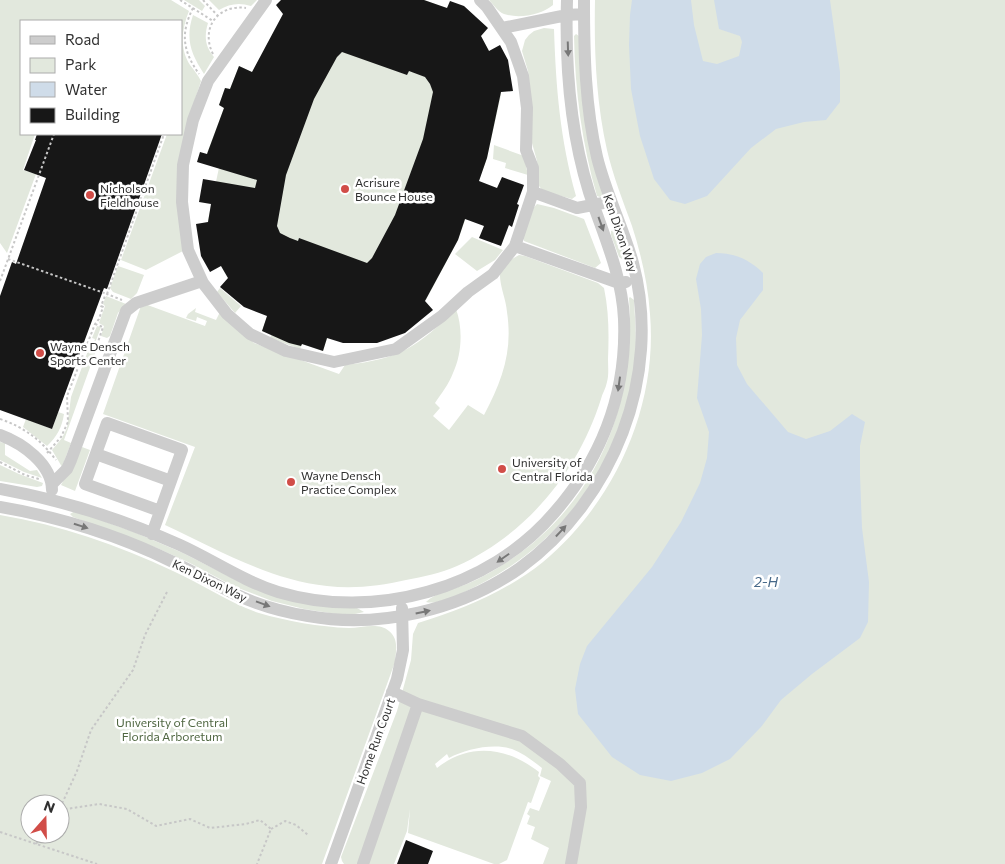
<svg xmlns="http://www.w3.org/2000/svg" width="1005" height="864" viewBox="0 0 1005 864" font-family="Commissioner,sans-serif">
<rect width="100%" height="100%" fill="#fff"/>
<path fill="#e2e8dd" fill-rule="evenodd" d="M0 0H171L189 11C182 28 179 48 190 65 194 70 198 75 201 81L187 124 183 251 146 270 121 260 167 134H181V21H21V134H35L23 170 36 174 7 253 0 243Z
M184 0H199L205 6 202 11Z
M209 0H257L251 6C239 2 229 4 219 10Z
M299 0H424L446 8 481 37 497 64 501 95 487 158 458 240 426 300 403 320 331 327 323 351 302 344 300 349 270 338 272 333 262 331 271 305 251 298 227 277 213 251 208 220 221 158 207 153 224 108 219 105 225 88 230 89 239 66 252 72Z
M489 0H553V5C541 15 519 19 504 14 498 12 493 4 489 0Z
M595 0H1005V864H543L549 848 531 839 535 827 527 824 530 816 527 814 530 808 539 811 551 781 540 776 542 768C533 761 523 753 512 749 493 743 466 749 449 758L447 754 435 764 437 768C470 742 507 747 539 772L538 776 540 778 531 803 528 802 507 860 499 864H494L408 833 410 809 407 831 394 864H344L342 861 341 857 397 711 411 660 413 634 418 623C462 610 507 591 543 562 614 503 658 407 650 314 648 284 641 254 632 226 623 201 613 176 607 150 596 100 594 51 595 0Z
M193 15 208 23C204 36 205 47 214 57L204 74C191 54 185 39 193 15Z
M544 28 554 29C556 89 560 138 576 196L572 199 543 191 539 186 537 161 532 143 531 99 528 71 522 51 525 40 529 35 534 31Z
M576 34 579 36 603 195 600 197 597 196C582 144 575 91 574 36Z
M494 145 524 156 528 175 505 168 506 163 493 159Z
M537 204 554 208 584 219 601 263 595 268 524 241 523 238 534 207Z
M616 229 624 256 622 259 619 257 611 235V231Z
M472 237 503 250 495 260 477 271 455 254Z
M519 255 525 256 598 283 604 288C609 312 609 335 608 359 608 366 609 375 607 382 606 388 602 394 601 399 578 472 527 534 457 566 441 573 423 577 406 580 380 586 354 589 327 586 269 580 217 549 165 525L195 447 103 414 142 303 205 326 207 321 197 317 196 321 186 318 188 314 196 308 195 312 216 320 220 312 254 343 339 374 345 365C401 359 417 347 456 309 463 328 462 354 453 373 449 384 441 394 435 403L440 408 433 416 449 430 468 405 484 415C502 381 513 352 507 312 506 298 499 286 500 271L512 259Z
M118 266 144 275 137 293 131 299 113 292 110 288Z
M220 288 241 306 235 313 217 292Z
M106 296 126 304 118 313 110 336 107 338 101 336 104 326 99 323 105 306 103 304Z
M630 297 634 300C635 320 637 340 635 360 623 455 570 536 486 581 473 588 440 606 426 602 436 592 455 589 467 584 481 578 495 570 507 562 597 504 637 402 629 298Z
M97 326 101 327 95 343 98 345 64 440 71 443 62 467 52 450 62 438 67 428 71 397 89 348H91L95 339 92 338Z
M58 412 64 414C62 427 57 437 47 446L23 427 26 419 52 429Z
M0 442 5 443V455L30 471 37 470 42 478 24 472 0 460Z
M82 447 90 450 75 491 61 485Z
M0 465 19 474 43 483 42 486 37 487 0 481Z
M75 511 134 532 183 553 238 581 357 608 364 612 355 614H336L304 609 272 601 233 586 188 562 157 548 73 517 70 514Z
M0 515C60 525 118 545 173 571 202 584 229 603 259 613 286 621 320 627 349 628 361 628 379 622 389 631 399 639 396 651 395 662L322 864H0ZM30 804H60V834H30Z"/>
<path fill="#cfdce9" d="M632 0H691L694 25 703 61 717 64 739 56 742 42 740 36 719 29 714 0H830L840 72V102L826 120 804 122 776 129 751 148 707 196 685 204 670 200 654 179 640 136 631 89 629 45 630 15Z
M716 253C735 253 750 260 763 273V290L740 320 736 338 737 365 747 384 788 432 806 439 830 431 852 414 865 422 860 446V475L862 528 869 582 868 622 860 638 812 674 781 700 761 727 730 759 702 773 671 781 640 775 612 757 578 714 575 689 580 664 587 646 652 567 681 522 700 483 707 458 709 432 697 398 702 335 701 309 696 279 700 264 706 257Z"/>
<path fill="#171717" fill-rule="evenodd" d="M281 0H424L447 8 450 1 464 6 488 28 481 36 489 51 500 45 508 60 513 91 501 92 487 158 479 181 497 188 502 177 524 185 517 204 519 205 512 227 509 225 501 246 479 238 484 226 465 219 458 240 425 301 433 310 405 333 377 343H343L327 338 323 351 302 344 301 346 289 343 262 331 267 316 244 307 220 287 228 278 221 266 210 272 201 256 196 224 208 222 211 204 199 202 203 179 255 188 257 180 197 162 200 152 207 154 224 108 219 105 225 88 230 89 239 66 252 72 283 14 276 5ZM342 52 407 75 409 71 425 77 430 84 433 92 423 139 395 215 372 258 367 263 299 238 298 241 290 238 280 233 277 226 286 175 314 99 337 57Z
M37 134H162L107 289 104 288 52 429 0 410V296L12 262 16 264 46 178 24 170 36 140H35Z
M406 840 433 851 428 864H397Z"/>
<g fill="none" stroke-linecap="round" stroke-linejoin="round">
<path stroke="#c7c7c7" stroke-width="2" stroke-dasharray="2.5 2.5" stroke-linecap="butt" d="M180 0 213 21
M203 0 218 16
M193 8C180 34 183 51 199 74
M213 54C200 28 218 4 246 8
M8 259 107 294 164 134
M0 281 54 134
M95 324 103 327 98 342
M0 419C24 427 41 440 56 460
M47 453 61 437 68 422 67 396 95 324 99 319 103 307 101 306 105 296 107 294 122 300
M0 462 25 475 39 479
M60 808 77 771 91 730 133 670 145 635 167 592
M60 810 99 804 127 809 156 826 190 819 210 828 246 824 260 820 271 829 257 864
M271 829 285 821 296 825 308 835
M0 832 97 864
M36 844 43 834"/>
<path stroke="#cdcdcd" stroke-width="12" d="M266 0 208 81 193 120 183 165 182 202 188 250 203 283 227 314 250 334 286 351 334 362 396 349 442 316 468 292 493 274 515 246 533 192V168L526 150 527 108 523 76 511 42 487 7 480 0
M502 28 567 15 584 14
M533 192 577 208 603 203
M515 246 619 283 626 282
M0 435C22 443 52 464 52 490
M96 454 171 481
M52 484 67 469 71 460 126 311 136 303 199 282 203 283
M0 489C62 500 122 519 180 545 213 560 243 581 278 592 374 621 489 589 554 513 602 458 627 392 624 319 622 274 603 234 589 192 570 131 565 64 567 0
M0 507C59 517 118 535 173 562 194 572 214 584 235 594 258 605 283 612 308 616 380 629 460 610 520 568 613 500 663 376 633 263 623 227 606 194 597 157 585 106 584 53 584 0
M152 534 182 450 107 423 85 484 160 511
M392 692 418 704
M331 864 397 679 403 650 402 608
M363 864 418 704 522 736 560 764 580 783 581 807 571 864"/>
</g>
<defs><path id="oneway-solid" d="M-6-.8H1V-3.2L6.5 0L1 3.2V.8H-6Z" transform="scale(1.25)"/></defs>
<g fill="#777">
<use href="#oneway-solid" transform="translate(568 49) rotate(88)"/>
<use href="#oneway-solid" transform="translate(601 224) rotate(70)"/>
<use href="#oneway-solid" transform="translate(619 384) rotate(98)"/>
<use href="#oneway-solid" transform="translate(81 526) rotate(18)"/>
<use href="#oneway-solid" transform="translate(561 531) rotate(-47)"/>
<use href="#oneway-solid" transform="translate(503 558) rotate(145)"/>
<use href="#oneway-solid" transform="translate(263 604) rotate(20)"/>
<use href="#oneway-solid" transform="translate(423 612) rotate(-12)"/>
</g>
<g fill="#d14d48" stroke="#fff" stroke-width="2">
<circle cx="345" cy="189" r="5"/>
<circle cx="90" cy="195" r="5"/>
<circle cx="40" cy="353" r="5"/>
<circle cx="502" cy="469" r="5"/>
<circle cx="291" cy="482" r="5"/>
</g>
<g text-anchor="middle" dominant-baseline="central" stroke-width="5" stroke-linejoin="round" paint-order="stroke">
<g font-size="12" fill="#303030" stroke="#fff" text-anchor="start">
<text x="355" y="182">Acrisure<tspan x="355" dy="14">Bounce House</tspan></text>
<text x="100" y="188">Nicholson<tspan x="100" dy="14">Fieldhouse</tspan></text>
<text x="50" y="346">Wayne Densch<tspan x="50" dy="14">Sports Center</tspan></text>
<text x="512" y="462">University of<tspan x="512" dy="14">Central Florida</tspan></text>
<text x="301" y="475">Wayne Densch<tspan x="301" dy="14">Practice Complex</tspan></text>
</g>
<g font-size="12" fill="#303030" stroke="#fff">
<text transform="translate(621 233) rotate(71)">Ken Dixon Way</text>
<text transform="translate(210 580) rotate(26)">Ken Dixon Way</text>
<text transform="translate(375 741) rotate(-70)">Home Run Court</text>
</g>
<g font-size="12" fill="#506742" stroke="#fff">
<text x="172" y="722">University of Central<tspan x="172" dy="14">Florida Arboretum</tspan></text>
</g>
<g font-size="14" font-style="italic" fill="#476989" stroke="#fff">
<text x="766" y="581">2-H</text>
</g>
</g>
<rect x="20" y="20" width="162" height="115" fill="#ffffff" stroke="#acacac"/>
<rect x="30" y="36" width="25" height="8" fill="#cdcdcd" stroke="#acacac"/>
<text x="65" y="45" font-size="15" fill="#303030">Road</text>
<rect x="30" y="58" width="25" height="15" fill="#e2e8dd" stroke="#acacac"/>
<text x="65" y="70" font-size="15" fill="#303030">Park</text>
<rect x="30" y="82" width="25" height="15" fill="#cfdce9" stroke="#acacac"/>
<text x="65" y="95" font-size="15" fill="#303030">Water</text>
<rect x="30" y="108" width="25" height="15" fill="#171717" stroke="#acacac"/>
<text x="65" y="120" font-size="15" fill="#303030">Building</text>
<g transform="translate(45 819) rotate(20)"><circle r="24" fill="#ffffff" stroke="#acacac"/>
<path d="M0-4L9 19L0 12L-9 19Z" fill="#d14d48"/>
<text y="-8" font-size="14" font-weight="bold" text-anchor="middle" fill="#303030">N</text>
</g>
</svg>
